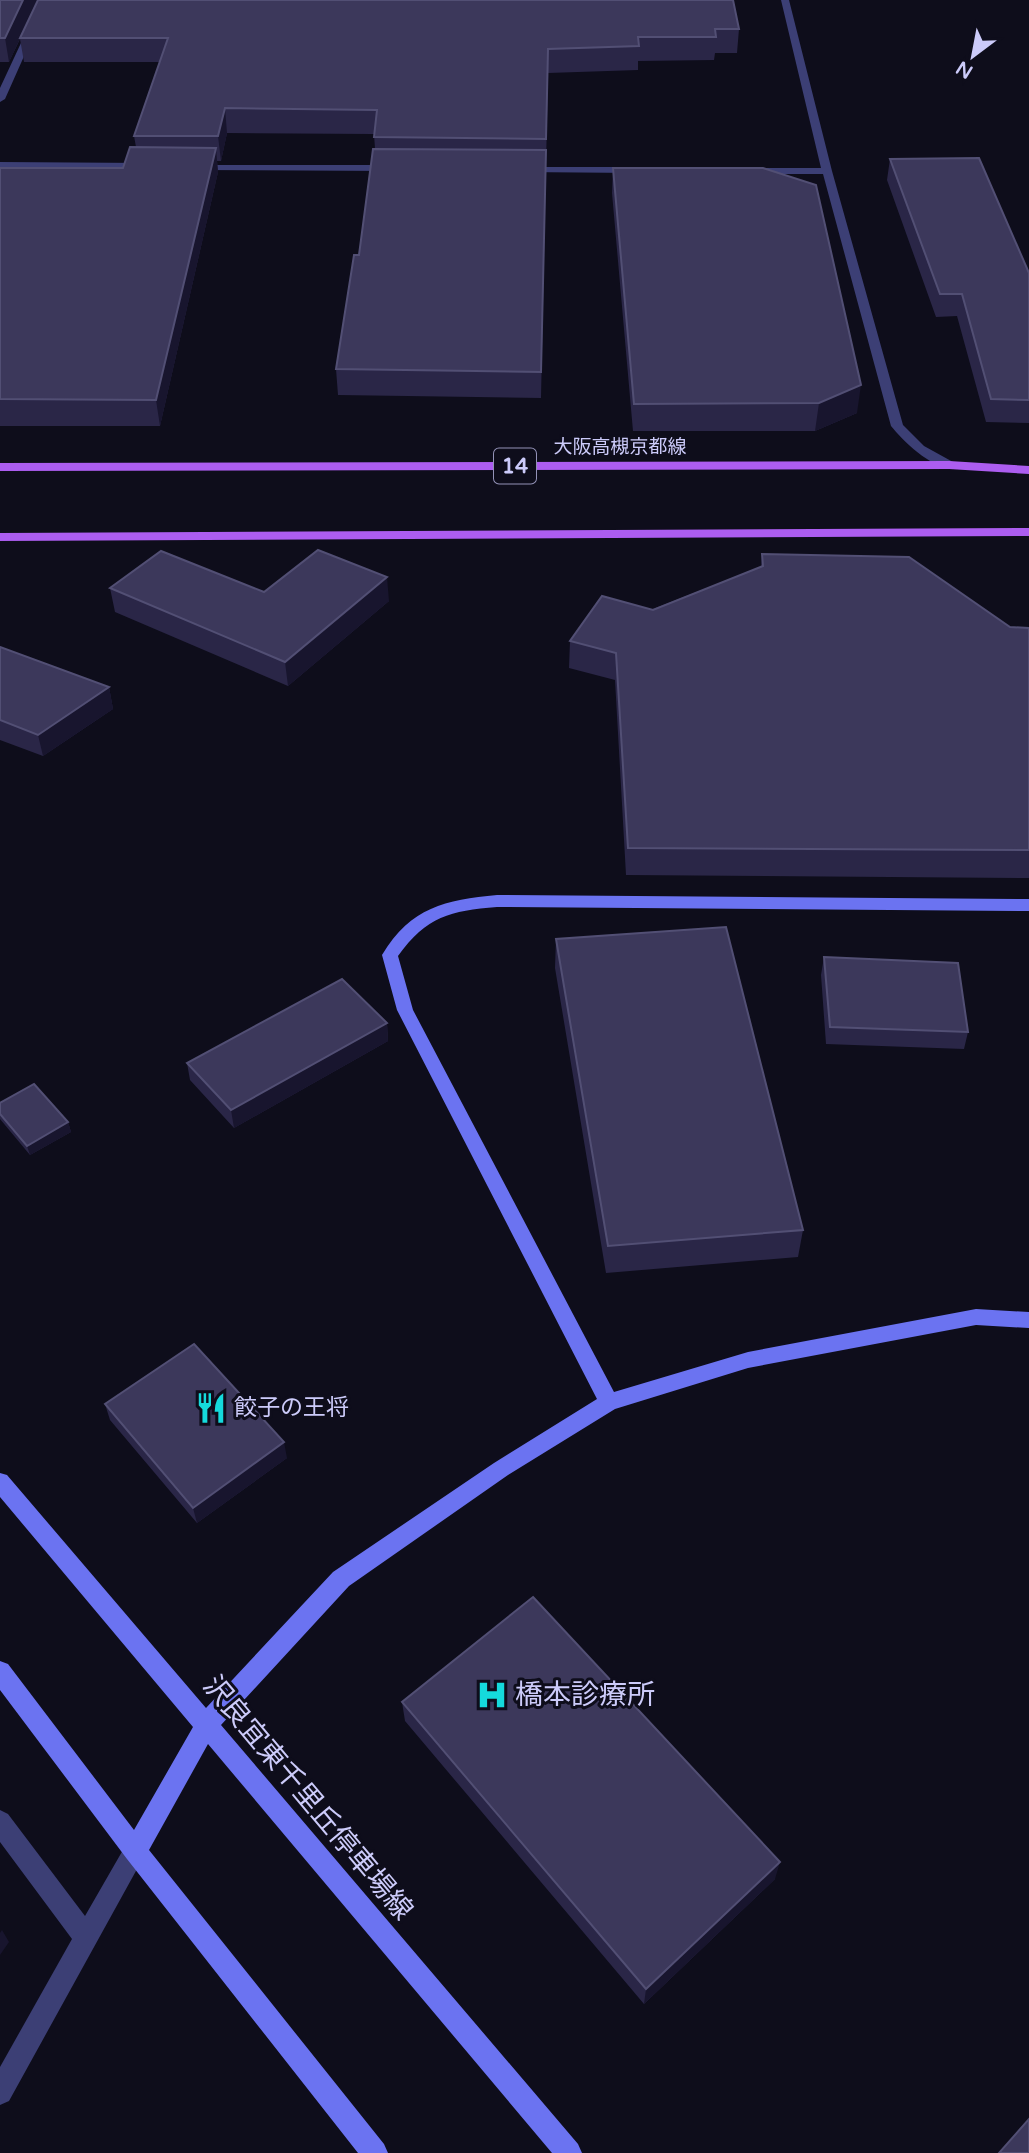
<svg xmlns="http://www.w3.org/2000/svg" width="1029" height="2153" viewBox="0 0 1029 2153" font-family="'Varela Round','Noto Sans JP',sans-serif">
<rect width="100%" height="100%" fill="#0e0d1b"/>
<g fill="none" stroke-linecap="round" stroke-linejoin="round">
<path fill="#3c3f75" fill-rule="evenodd" d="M41 0H49L5 99 0 102V88Z
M781 0H789L832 171 903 425 924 446 953 462V468C933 470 903 441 891 426L823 174H749L744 171 749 168H821Z
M0 162 147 163 152 166 147 169 0 168Z
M192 165H392L397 168 392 171 196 170 191 167Z
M517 167H637L642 170 637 173 521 172 516 169Z
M0 1810 8 1814 85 1916 127 1843 135 1839 143 1843 147 1851 9 2101 0 2105V2067L72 1939 0 1842Z"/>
<path fill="#6b73f1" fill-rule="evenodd" d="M497 895 1029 899V911L497 907C450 911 427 916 398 956L413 1010 614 1392 748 1352 976 1309 1029 1312V1328L976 1325 748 1368 615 1409 508 1475 349 1586 221 1725 578 2144 582 2153H552L208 1744 149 1850 384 2144 388 2153H358L127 1859 0 1690V1661L8 1664 134 1830 193 1727 0 1497V1473L7 1475 206 1708 333 1572 494 1463 597 1399 397 1010 382 955C411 907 445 900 497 895Z"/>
<path fill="#ac5df0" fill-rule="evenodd" d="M949 461 1029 466V474L949 469 0 471V463Z
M1029 528V536L0 541V533Z"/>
</g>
<path fill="#2a2647" d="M0 0 739 29 737 53H715L714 60 638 61V70L548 73 541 398 338 395 336 369 359 255 375 149 374 134 227 133 221 161H217L218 172 160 426H0V168H123L136 147 134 136 160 62H24L20 39 9 62H0Z
M890 159 1029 273V423L986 422 957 316 936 317 887 180Z
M613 168 857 413 815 431H633L612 193Z
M762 554 1010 627 1029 628V878L626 875 615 680 569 668 570 641 761 567Z
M110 588 389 601 288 686 115 612Z
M0 647 109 687 113 709 43 756 0 740Z
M556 939 803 1230 798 1257 606 1273 555 968Z
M824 957 968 1032 964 1049 826 1044 821 975Z
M387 1023 388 1041 234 1128 190 1080 187 1063Z
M0 1103 68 1122 71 1132 30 1155 0 1119Z
M105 1404 287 1458 197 1523 110 1420Z
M402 1702 775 1879 644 2004 405 1721Z"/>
<path fill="#18152e" d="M23 0H38L9 62 5 38Z
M225 108 227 133 221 161 218 136Z
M216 148 218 172 160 426 156 400Z
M861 385 857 413 815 431 819 403Z
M387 577 389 601 288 686 285 662Z
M109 687 113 709 43 756 38 735Z
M387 1023 388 1041 234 1128 231 1110Z
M68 1122 71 1132 30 1155 27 1146Z
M284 1442 287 1458 197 1523 193 1508Z
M780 1862 775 1879 644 2004 646 1989Z
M2 1930 9 1942 0 1955V1933Z"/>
<path fill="#3c385b" stroke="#524f74" stroke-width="2" d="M0 0H23L5 38H0Z
M38 0H733L739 29H715L716 37H638L639 46 548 49 546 139 374 137 377 110 225 108 218 136H134L168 38H20Z
M130 147 216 148 156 400 0 399V168H123Z
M373 149 546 150 541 372 336 369 354 255H359Z
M979 158 1029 273V400L991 399 962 294H940L890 159Z
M613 168H763L816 185 861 385 819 403 634 404Z
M318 550 387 577 285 662 110 588 161 551 264 592Z
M762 554 909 557 1010 627 1029 628V850L628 848 616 653 570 641 602 596 653 610 763 566Z
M0 647 109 687 38 735 0 720Z
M726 927 803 1230 608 1246 556 939Z
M824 957 958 963 968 1032 830 1027Z
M342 979 387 1023 231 1110 187 1063Z
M34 1084 68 1122 27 1146 0 1114V1103Z
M194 1344 284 1442 193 1508 105 1404Z
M533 1597 780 1862 646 1989 402 1702Z
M1029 2119V2153H999Z"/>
<defs>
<symbol id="restaurant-bare" viewBox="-9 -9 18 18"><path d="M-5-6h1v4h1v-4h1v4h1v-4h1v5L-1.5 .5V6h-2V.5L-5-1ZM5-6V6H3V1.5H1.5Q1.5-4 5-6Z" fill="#15dadc" stroke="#0e0d1b" stroke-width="2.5" paint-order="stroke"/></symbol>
<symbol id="hospital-bare" viewBox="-9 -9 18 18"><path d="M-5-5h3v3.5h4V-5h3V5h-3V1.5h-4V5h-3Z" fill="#15dadc" stroke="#0e0d1b" stroke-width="2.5" paint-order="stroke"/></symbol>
</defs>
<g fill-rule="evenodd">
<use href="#restaurant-bare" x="189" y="1386" width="44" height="44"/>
<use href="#hospital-bare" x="470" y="1673" width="44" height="44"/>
</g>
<g text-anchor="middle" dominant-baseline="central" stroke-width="6" stroke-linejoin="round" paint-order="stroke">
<g font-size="19" fill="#cccbfa" stroke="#0e0d1b">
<text x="620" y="447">大阪高槻京都線</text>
</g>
<rect fill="#0e0d1b" stroke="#9392b7" stroke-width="2" x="494" y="448.5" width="42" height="35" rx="5"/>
<g font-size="21" font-weight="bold" fill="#cccbfa">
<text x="515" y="466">14</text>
</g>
<g font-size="23" fill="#cccbfa" stroke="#0e0d1b" text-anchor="start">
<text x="234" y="1408">餃子の王将</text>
</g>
<g font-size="28" fill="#cccbfa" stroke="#0e0d1b" text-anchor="start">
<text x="515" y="1695">橋本診療所</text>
</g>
<g font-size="28" fill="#cccbfa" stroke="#0e0d1b">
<text transform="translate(308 1798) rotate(50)">沢良宜東千里丘停車場線</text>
</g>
</g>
<g transform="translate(973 56) rotate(212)" stroke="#0e0d1b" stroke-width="5" paint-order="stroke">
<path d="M0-5L12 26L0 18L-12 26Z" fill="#cccbfa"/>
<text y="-10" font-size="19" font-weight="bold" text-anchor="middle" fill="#cccbfa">N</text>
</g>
</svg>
